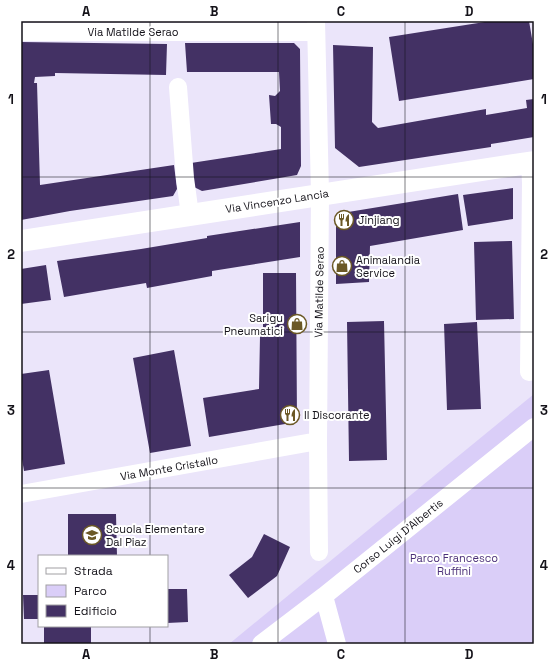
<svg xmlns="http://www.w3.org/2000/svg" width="555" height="665" viewBox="0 0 555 665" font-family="'Space Grotesk',sans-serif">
<rect width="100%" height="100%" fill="#ebe5fa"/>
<path fill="#dacef8" d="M534 394V644H229Z"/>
<path fill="#433164" d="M491 21H529L534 50V79L399 101 389 37Z
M21 42 167 44 166 75 55 73V76L35 77 34 83H37L40 185 174 165 177 189 173 196 70 211 21 220Z
M185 43H294L300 49 301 166 297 175 202 191 194 187 191 163 281 149V127L276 124H271L269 95 275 96 280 91 279 72H187Z
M333 45 373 47 372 122 378 128 486 109V115L527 108 526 100 534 99V137L491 144V147L359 167 335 148Z
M513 188V219L468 226 463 195Z
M458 194 463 230 370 246 369 282 336 284V214Z
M300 222V257L212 271V276L147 288 146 283 64 297 57 261 141 249 207 238V236Z
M512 241 514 319 476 320 474 242Z
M46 265 51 300 21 304V269Z
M263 273H296L297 422 209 437 203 398 259 389 260 336H263Z
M384 321 387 460 349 461 347 322Z
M477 322 481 409 447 410 444 324Z
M174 350 191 446 150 453 133 358Z
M49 370 65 464 24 471 21 453V374Z
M68 514H116L117 556H68Z
M264 534 290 547 277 576 248 598 229 575 252 557Z
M167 589H187L188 622 167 623Z
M23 595H39V619H24Z
M44 626H91V644H44Z"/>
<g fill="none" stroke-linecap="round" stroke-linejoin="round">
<path stroke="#fff" stroke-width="18" d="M316 21 320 194 318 441 319 552
M21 32H316
M178 87 185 178 190 215
M529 372 531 183 530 162
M21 494 318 441
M324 596 337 644
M261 644 324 596 534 427"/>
<path stroke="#fff" stroke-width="22" d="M21 241 534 162"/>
</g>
<path fill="none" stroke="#141219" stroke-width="1" stroke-opacity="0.55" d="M150 21V556M278 21V644M405 21V644M21 177H534M21 332H534M21 488H534M150 626V644"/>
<defs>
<symbol id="restaurant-ring" viewBox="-11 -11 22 22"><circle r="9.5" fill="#fff" stroke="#6b5826" stroke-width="1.5"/><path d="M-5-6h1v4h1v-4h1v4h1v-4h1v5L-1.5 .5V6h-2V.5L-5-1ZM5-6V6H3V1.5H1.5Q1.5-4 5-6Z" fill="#6b5826"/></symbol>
<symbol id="shop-ring" viewBox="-11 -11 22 22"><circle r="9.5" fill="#fff" stroke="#6b5826" stroke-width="1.5"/><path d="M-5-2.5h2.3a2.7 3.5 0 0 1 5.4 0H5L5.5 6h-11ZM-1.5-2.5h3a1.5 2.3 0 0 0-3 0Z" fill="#6b5826"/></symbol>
<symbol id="school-ring" viewBox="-11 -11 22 22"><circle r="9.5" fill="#fff" stroke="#6b5826" stroke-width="1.5"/><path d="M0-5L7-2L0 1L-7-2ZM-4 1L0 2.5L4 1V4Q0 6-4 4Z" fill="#6b5826"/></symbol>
</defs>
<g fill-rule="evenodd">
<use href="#restaurant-ring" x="333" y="209" width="22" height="22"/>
<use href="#shop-ring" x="331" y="255" width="22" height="22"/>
<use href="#shop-ring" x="286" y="313" width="22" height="22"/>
<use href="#restaurant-ring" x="279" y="404" width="22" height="22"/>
<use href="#school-ring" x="81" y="524" width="22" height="22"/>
</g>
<g text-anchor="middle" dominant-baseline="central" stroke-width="4" stroke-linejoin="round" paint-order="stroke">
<g font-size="11" fill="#141219" stroke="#fff">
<text x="133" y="32">Via Matilde Serao</text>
<text transform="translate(277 201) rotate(-9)">Via Vincenzo Lancia</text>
<text transform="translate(319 292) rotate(-89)">Via Matilde Serao</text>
<text transform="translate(169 468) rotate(-10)">Via Monte Cristallo</text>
<text transform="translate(398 536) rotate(-39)">Corso Luigi D'Albertis</text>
</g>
<g font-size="11" fill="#141219" stroke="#fff" text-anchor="start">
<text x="358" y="220">Jinjiang</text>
<text x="356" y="260">Animalandia<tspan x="356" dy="13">Service</tspan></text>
<text x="283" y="318" text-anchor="end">Sarigu<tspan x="283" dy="13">Pneumatici</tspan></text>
<text x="304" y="415">Il Discorante</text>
<text x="106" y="529">Scuola Elementare<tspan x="106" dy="13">Dal Piaz</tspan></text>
</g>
<g font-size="11" fill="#4c3179" stroke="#fff">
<text x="454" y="558">Parco Francesco<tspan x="454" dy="13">Ruffini</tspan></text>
</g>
</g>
<rect width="555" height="665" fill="none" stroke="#ffffff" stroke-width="44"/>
<rect x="38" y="555" width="130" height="72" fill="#ffffff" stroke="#a1a0a3"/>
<rect x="46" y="568" width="20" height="6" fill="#ffffff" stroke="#a1a0a3"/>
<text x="74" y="575" font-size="12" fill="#141219">Strada</text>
<rect x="46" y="585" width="20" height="12" fill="#dacef8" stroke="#a1a0a3"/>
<text x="74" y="595" font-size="12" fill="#141219">Parco</text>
<rect x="46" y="605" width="20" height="12" fill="#433164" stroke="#a1a0a3"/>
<text x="74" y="615" font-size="12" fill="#141219">Edificio</text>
<rect x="22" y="22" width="511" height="621" fill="none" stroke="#141219" stroke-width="1.5"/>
<g font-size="13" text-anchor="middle" font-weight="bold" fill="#141219">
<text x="86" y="16">A</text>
<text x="214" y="16">B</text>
<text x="341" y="16">C</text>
<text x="469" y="16">D</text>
<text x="11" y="104">1</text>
<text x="544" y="104">1</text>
<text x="11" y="259">2</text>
<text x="544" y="259">2</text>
<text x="11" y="415">3</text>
<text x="544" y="415">3</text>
<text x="11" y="570">4</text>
<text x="544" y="570">4</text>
<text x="86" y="659">A</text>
<text x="214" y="659">B</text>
<text x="341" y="659">C</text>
<text x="469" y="659">D</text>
</g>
</svg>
